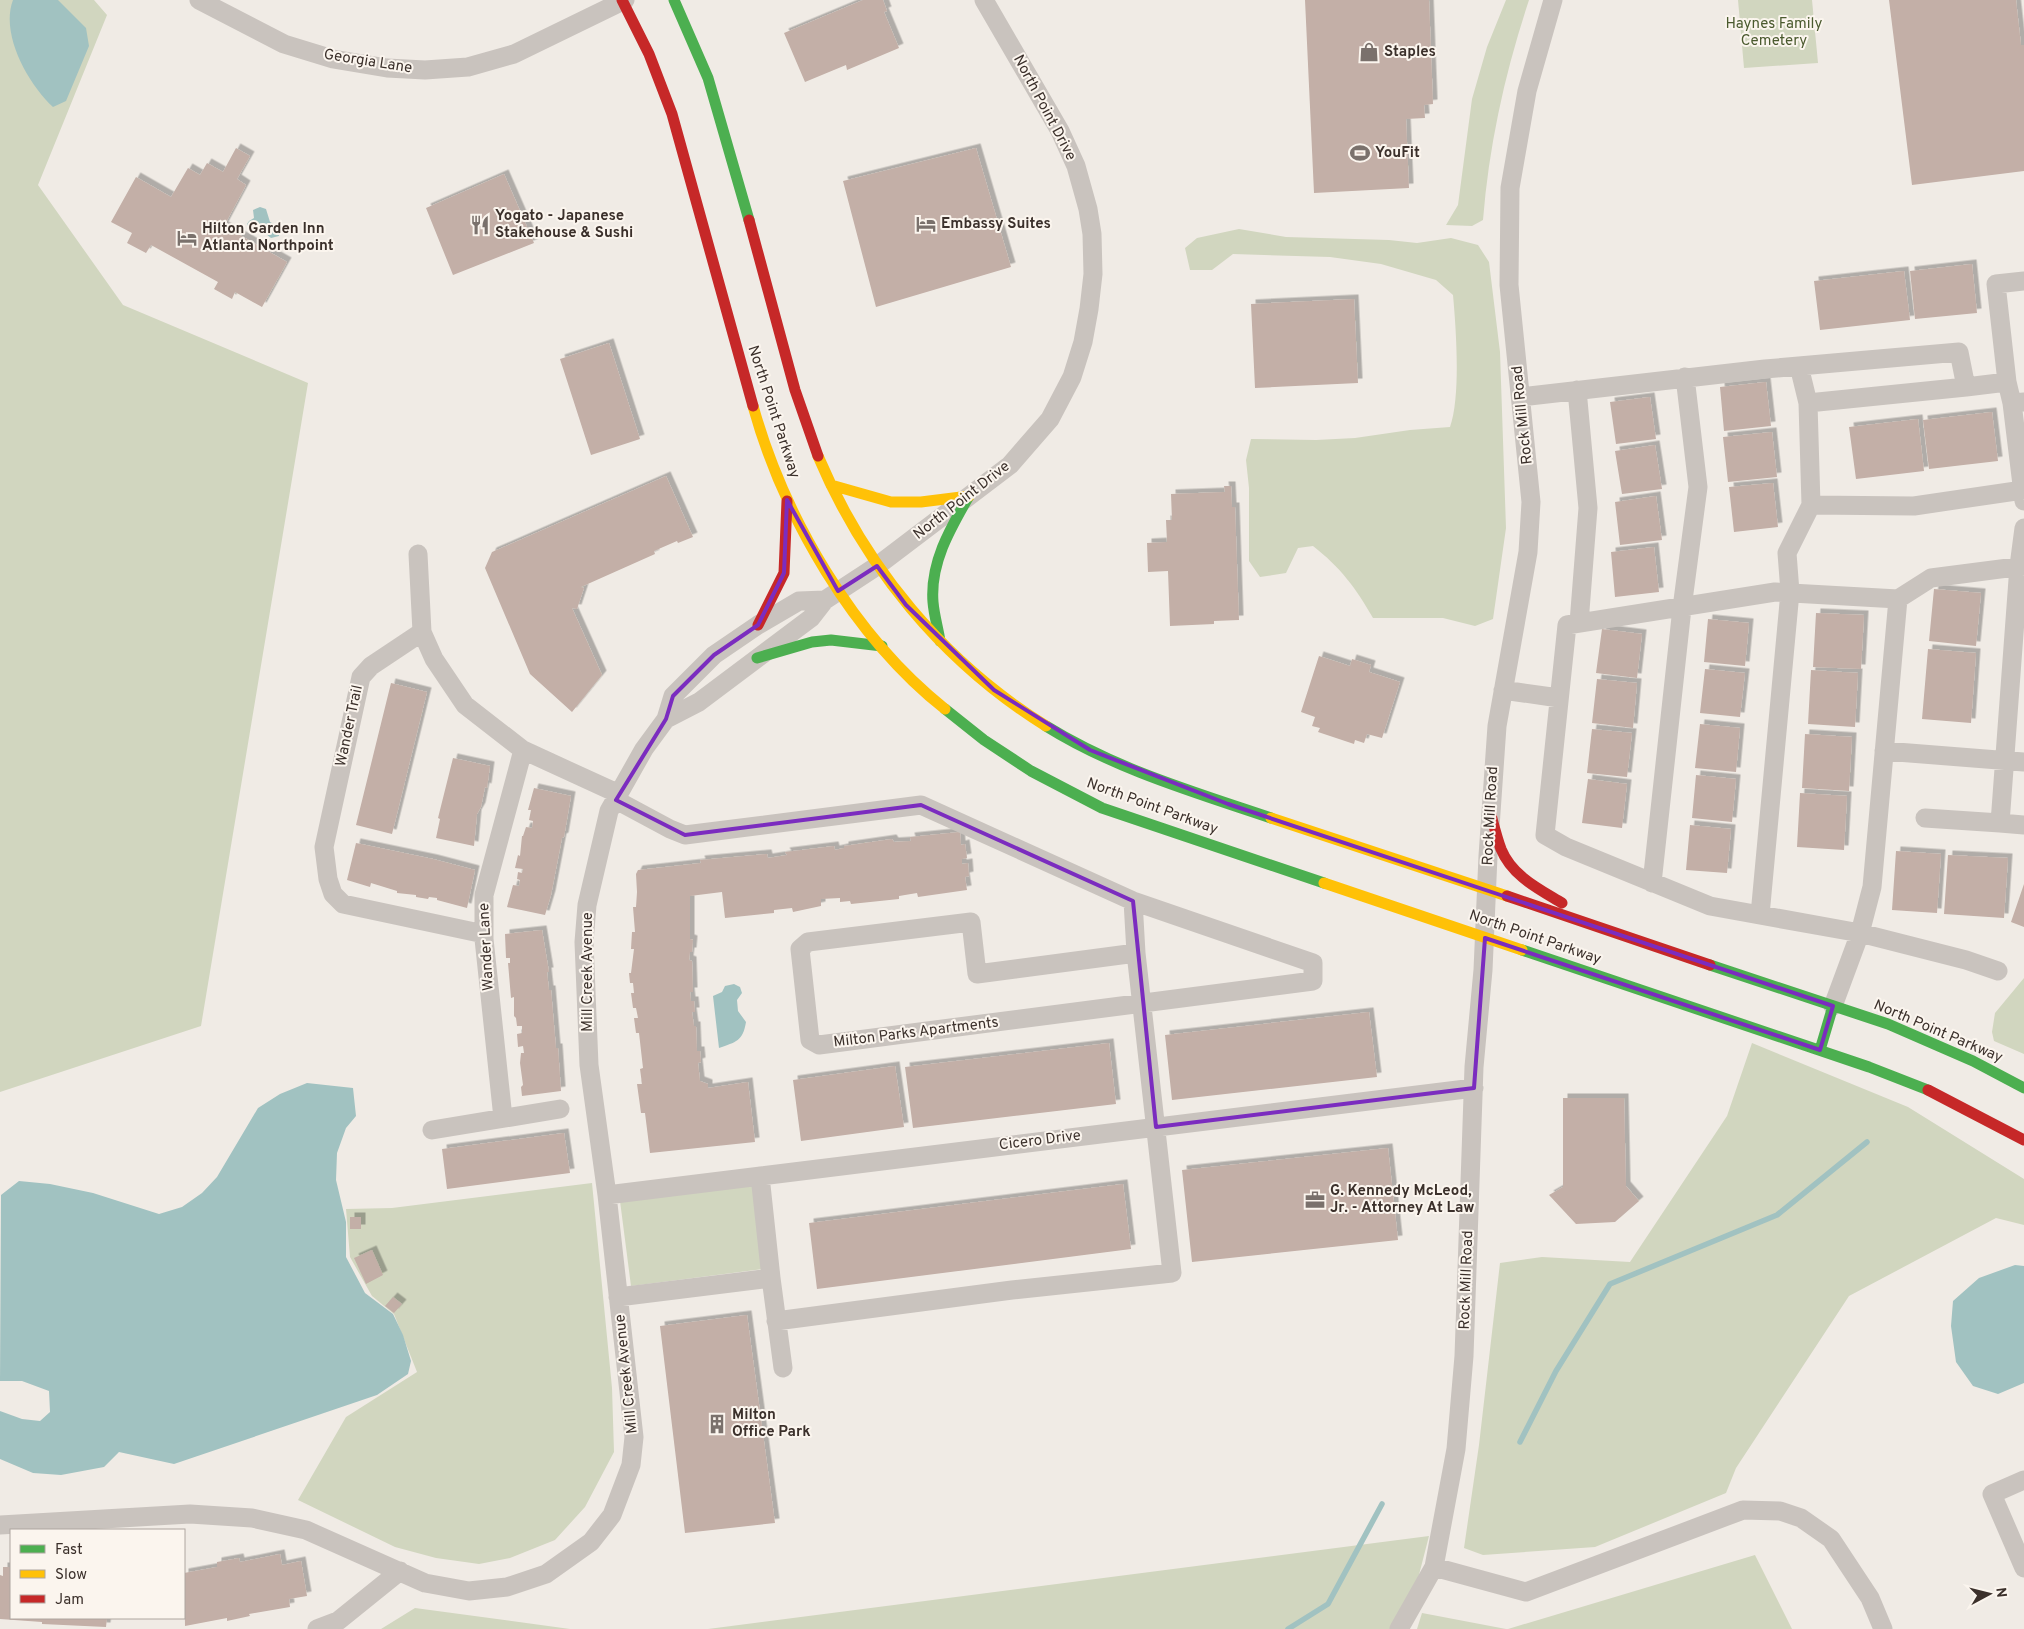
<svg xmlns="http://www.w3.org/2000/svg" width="2024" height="1629" viewBox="0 0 2024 1629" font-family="Overpass,sans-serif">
<defs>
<filter id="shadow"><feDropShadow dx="4.5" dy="-4.5" stdDeviation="0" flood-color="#0004"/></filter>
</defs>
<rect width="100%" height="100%" fill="#f0ebe5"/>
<path fill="#d1d6bf" d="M0 0H94L107 15 38 185 123 305 308 383 201 1026 0 1092Z
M1506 0H1529C1505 72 1489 145 1483 220L1472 226 1446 225 1458 205 1472 99 1487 47Z
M1738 0H1812L1818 63 1744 68Z
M1239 229 1286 237 1389 240 1417 243 1451 238 1478 245 1489 262 1500 352 1506 528 1493 619 1475 626 1443 618H1373C1356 588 1340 567 1313 546L1298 548 1286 573 1260 577 1249 561V488L1246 460 1251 439 1316 440 1355 438 1410 430 1450 427C1461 396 1456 328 1453 295L1436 280 1381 264 1330 257 1233 254 1212 270H1190L1185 248 1197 238Z
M2024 978V1054L1994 1041 1992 1032 1995 1013Z
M1752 1043 1908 1107 2024 1179V1225L1996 1218 1849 1296 1736 1468 1726 1493 1595 1547 1483 1555 1464 1548 1479 1445 1500 1263 1542 1257 1630 1262 1727 1116Z
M592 1183 612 1388 614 1452 585 1507 555 1540 510 1558 479 1564 436 1558 395 1547 298 1500 346 1417 417 1372 394 1314 372 1296 350 1257 346 1209 392 1208Z
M752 1184 763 1269 631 1286 620 1201Z
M1429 1536 1405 1629H708Z
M1755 1555 1792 1629H1508Z
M415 1608 570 1629H381Z
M1422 1613 1506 1629H1417Z"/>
<path fill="#a1c2c1" d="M13 0H58L86 28 89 46 66 101 53 107C28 84 0 34 13 0Z
M260 207 266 209 270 222 278 226 280 229 279 236 271 238 261 230 249 229 247 224 249 221 254 218 253 210Z
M734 984 740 987 742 993 737 1000 738 1011 746 1022C743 1041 736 1042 719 1048L713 996 722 992 725 986Z
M307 1083 353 1088 356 1116 346 1128 337 1153 336 1180 346 1222V1257L365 1293 393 1314 403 1335 411 1361 408 1374 377 1395 174 1464 119 1452 104 1467 61 1475 33 1473 0 1459V1411L22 1419 40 1421 50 1412 49 1391 22 1381H0L1 1195 19 1181 50 1184 93 1193 159 1214 182 1207 202 1193 217 1177 258 1108 280 1094Z
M2015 1265 2024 1266V1383L1998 1394 1973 1386 1956 1362 1951 1326 1953 1301 1979 1278Z"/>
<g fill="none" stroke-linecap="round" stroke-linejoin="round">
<path stroke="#a1c2c1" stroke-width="5.5" d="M1520 1442 1556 1371 1610 1284 1777 1215 1867 1142
M1288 1629 1328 1604 1382 1504"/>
</g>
<path fill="#c3afa7" filter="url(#shadow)" d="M863 0H883L887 11 884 12 899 48 847 70 846 65 805 82 784 33Z
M1305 0H1429L1433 104 1424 105 1425 118 1406 119 1409 188 1314 193Z
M1889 0H2016L2021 45H2024V171L1912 185Z
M236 148 250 156 237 179 246 185 224 226 287 262 262 307 235 292 232 299 214 289 218 282 151 245 146 253 127 243 132 233 111 222 136 177 171 197 188 168 200 175 207 163 223 172Z
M976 148 1011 267 876 307 843 181Z
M504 174 534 243 453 275 426 208Z
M1972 264 1977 313 1915 319 1910 271Z
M1904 271 1910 320 1820 330 1814 281Z
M1354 299 1358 383 1255 388 1251 304Z
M609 343 640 439 591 455 560 359Z
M1766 382 1771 426 1724 431 1720 387Z
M1650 397 1656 439 1616 444 1610 402Z
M1992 412 1998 461 1929 469 1923 420Z
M1918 419 1924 471 1856 479 1849 427Z
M1772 432 1777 477 1728 482 1723 437Z
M1655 445 1662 489 1622 494 1615 451Z
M666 476 693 537 678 543 677 541 654 551 655 554 581 587 584 588 577 609 572 608 602 675 572 712 530 674 485 568 492 552Z
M1773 483 1778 527 1734 532 1729 487Z
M1224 486H1231L1232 507H1235L1239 620 1214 621V624L1170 626 1168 571 1148 572 1147 543 1167 542 1166 520H1172L1171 494 1225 492Z
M1656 496 1662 540 1620 545 1615 502Z
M1654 547 1659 592 1615 597 1611 552Z
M1934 589 1981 593 1976 646 1929 641Z
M1816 613 1864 615 1861 669 1813 667Z
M1708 619 1749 623 1745 666 1704 662Z
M1602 629 1642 634 1637 678 1596 673Z
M1928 649 1976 653 1971 723 1922 719Z
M1319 656 1350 666 1352 659 1371 665 1369 672 1400 682 1382 738 1367 734 1364 743 1355 740 1354 744 1318 732 1320 728 1312 726 1315 717 1301 712Z
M1705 669 1745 673 1740 717 1700 713Z
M1811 670 1858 673 1855 727 1808 724Z
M1597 679 1637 683 1633 728 1592 723Z
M391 683 427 692 392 834 356 825Z
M1700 724 1740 728 1736 772 1695 768Z
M1592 729 1632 733 1627 777 1587 773Z
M1805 734 1852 737 1849 791 1802 788Z
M453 758 490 766 487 788 485 787 481 807 477 814 474 846 436 838 440 819 438 818Z
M1696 775 1736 779 1732 822 1692 818Z
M1588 779 1627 784 1622 828 1582 823Z
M534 788 571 796 564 837 562 838 551 895 545 915 507 907 513 885 519 886 520 880 517 879 518 872 522 873 523 869 515 868 518 855 520 856 522 836H523L526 827 532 828 533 821 529 820 531 810H528Z
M1800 793 1847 796 1844 850 1797 847Z
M1690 825 1731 829 1727 873 1686 870Z
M960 832 961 845 965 844 967 858 962 859V864L968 863 969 876 965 877 967 890 918 897 917 893 899 896V899L851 904 850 901 840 902V898L821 899V906L793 912 792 908 774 910V913L725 918 722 892 690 896V939L693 940 692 952H690L689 960 692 961 693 992H690L691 1001H694L695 1012H692L694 1026H696L697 1051H700L701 1062 698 1063 700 1081 708 1084V1088L748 1082 755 1142 650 1153 645 1113H641L637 1084H642L640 1069 643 1068 639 1033H636L634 1018H638L636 1008H633L631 993H634L633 983H630L629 973H631L634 949H631L632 932H635L633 907H636L637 892 636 874 638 870 701 863 700 860 767 854 768 858 787 855 785 852 834 846 835 850 844 848V846L892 839 894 842 911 841 910 837Z
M356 843 433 859 475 870 467 908 437 900V898L429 897 428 899 416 897V895L397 893V891L371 883 370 887 347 880Z
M1896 851 1941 854 1937 913 1892 910Z
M1948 855 2008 858 2004 918 1944 914Z
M2024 884V927L2011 922Z
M542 930 549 972H547L549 990H551L556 1048H558L561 1091 522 1096 521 1087 523 1085 520 1063 521 1053H524L523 1046 518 1047 517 1034 522 1033V1026H517L516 1018 514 1016V997L511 998 508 963H510V958H506L505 934Z
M1369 1012 1377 1077 1172 1100 1165 1035Z
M1109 1043 1116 1104 913 1128 905 1067Z
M895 1066 904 1127 801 1141 793 1080Z
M1563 1098H1624L1626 1186 1639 1201 1615 1222 1576 1224 1549 1195 1563 1187Z
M564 1133 570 1173 447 1189 442 1149Z
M1388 1148 1398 1240 1192 1262 1182 1170Z
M1123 1184 1131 1249 817 1289 809 1223Z
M350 1217H361V1229H350Z
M372 1250 383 1275 366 1284 354 1258Z
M393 1297 402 1304 394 1313 385 1306Z
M747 1315 775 1523 685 1533 660 1326Z
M280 1554 282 1565 301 1561 307 1596 289 1599 290 1607 249 1614 250 1616 227 1621V1618L185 1626 184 1573 217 1567V1562L239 1558 240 1562Z
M3 1567H11V1618H107L106 1627 42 1624V1622L0 1619V1575L3 1576Z"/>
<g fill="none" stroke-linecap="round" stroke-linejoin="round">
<path stroke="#c9c3be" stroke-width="19" d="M199 0 284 44 333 59 387 68 425 70 468 67 514 54 625 0
M2024 281 1996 284 2007 382 2012 403 2024 402
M1799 366 1808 403
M1966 387 2007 382
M1577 390 1588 508 1579 623
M1521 397 1765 369 1959 352 1966 387 1808 403 1811 505 1787 553 1790 592 1760 915
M2012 403 2024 501
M1811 505 1914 506 2023 490
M2024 528 2019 566 2000 823 2024 825
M418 554 422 632 434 659 465 705 523 750 619 794
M1898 599 1775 592 1567 625 1545 835 1566 847 1710 906 1860 933 1966 960 1998 971
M422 632 371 666 361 677 324 847 328 879 333 894 343 904 484 934
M1503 690 1559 698
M666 719 699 702 811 618 825 600 877 566 1010 465 1050 419 1072 377 1083 342 1089 309 1093 274 1092 234 1088 209 1076 166 1060 131 984 0
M1884 751 2024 762
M616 800 670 829 685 835 921 805 1133 901 1313 963V981L819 1045 810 1040 800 949 808 942 971 922 977 974 1136 953
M1925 818 2000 823
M1652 883 1682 608 1698 487 1685 377
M1833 1006 1860 933 1872 887 1898 599 1931 578 2024 566
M503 1118 484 939V895L523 750
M432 1130 560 1109
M607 1195 1474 1088
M771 1278 783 1368
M618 1297 771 1278 760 1176
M776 1321 1012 1290 1172 1273 1136 953 1133 901
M2024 1480 1992 1494 2024 1568
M0 1525 190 1514 252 1518 306 1530 425 1583 469 1591 507 1587 546 1574 591 1542 612 1515 631 1465 634 1437 607 1195 589 1065 584 942 587 905 609 811 644 749 666 719 673 696 714 655 758 625 799 601 825 600
M1434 1567 1526 1592 1743 1510 1780 1511 1801 1518 1831 1539 1870 1598 1883 1629
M317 1629 338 1621 400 1571
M1399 1629 1434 1567 1456 1449 1464 1356 1474 1067 1483 970 1488 856 1497 726 1528 552 1531 502 1509 285 1510 188 1527 91 1553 0"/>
<path stroke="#4caf50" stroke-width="11" d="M674 0 708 78 749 220
M940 641C938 628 934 615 933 602 930 563 950 529 969 496
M757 658 812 642 831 640 882 646
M945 709 984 740 1031 771 1102 808 1324 883
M1046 726C1115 769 1194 792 1271 818
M1522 950 1869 1067 1928 1090
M1710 965 1888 1024 1973 1061 2024 1088
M1820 1050 1833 1006"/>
<path stroke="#ffc107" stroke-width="11" d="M753 406C784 517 853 636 945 709
M818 456C865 567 943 662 1046 726
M831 485 891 502H921L969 496
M1271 818 1507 896
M1324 883 1522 950"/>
<path stroke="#c62828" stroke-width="11" d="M622 0 649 54 672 114 753 406
M749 220 795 390 818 456
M758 625 784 573 787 501
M1491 815C1494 826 1497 838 1501 849 1512 876 1539 889 1562 903
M1507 896 1710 965
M1928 1090 2024 1140"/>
</g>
<path fill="none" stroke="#7b2cbf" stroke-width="4" stroke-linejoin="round" d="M787 500 838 591 877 566 906 605 994 690 1090 750 1228 804 1833 1006 1820 1050 1485 938 1474 1088 1156 1127 1133 901 921 805 685 835 616 800 666 719 673 696 714 655 758 625 784 573Z"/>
<defs>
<symbol id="shop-bare" viewBox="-9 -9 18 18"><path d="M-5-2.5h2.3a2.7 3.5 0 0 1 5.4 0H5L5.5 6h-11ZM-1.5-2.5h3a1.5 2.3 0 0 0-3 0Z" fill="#7a716c" stroke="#fbf5ee" stroke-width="2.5" paint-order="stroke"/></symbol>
<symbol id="stadium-bare" viewBox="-9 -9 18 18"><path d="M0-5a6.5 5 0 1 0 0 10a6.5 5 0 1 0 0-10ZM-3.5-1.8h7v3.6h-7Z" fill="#7a716c" stroke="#fbf5ee" stroke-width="2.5" paint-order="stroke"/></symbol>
<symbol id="hotel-bare" viewBox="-9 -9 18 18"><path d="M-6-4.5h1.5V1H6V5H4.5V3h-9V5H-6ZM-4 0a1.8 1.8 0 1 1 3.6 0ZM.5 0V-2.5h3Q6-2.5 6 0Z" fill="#7a716c" stroke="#fbf5ee" stroke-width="2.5" paint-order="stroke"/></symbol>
<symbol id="restaurant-bare" viewBox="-9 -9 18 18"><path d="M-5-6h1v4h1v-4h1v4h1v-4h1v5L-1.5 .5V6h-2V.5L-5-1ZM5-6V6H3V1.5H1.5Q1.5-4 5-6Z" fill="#7a716c" stroke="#fbf5ee" stroke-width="2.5" paint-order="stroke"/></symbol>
<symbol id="office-bare" viewBox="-9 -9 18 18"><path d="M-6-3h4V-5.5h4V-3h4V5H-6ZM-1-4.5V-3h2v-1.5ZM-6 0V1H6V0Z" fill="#7a716c" stroke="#fbf5ee" stroke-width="2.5" paint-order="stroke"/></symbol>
<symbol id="building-bare" viewBox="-9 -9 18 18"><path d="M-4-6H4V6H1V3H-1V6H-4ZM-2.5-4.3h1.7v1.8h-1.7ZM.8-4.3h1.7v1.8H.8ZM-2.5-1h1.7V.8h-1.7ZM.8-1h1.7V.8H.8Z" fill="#7a716c" stroke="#fbf5ee" stroke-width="2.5" paint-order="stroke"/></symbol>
</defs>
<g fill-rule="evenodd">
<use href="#shop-bare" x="1355" y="38" width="28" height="28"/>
<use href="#stadium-bare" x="1346" y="139" width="28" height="28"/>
<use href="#hotel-bare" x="912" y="210" width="28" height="28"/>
<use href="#restaurant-bare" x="466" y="211" width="28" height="28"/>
<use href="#hotel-bare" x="173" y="224" width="28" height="28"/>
<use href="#office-bare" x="1301" y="1186" width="28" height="28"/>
<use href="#building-bare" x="703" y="1410" width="28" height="28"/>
</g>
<g text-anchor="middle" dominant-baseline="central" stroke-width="4" stroke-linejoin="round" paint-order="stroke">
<g font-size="15" fill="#4a5a2e" stroke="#fbf5ee">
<text x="1774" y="24">Haynes Family<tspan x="1774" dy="17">Cemetery</tspan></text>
</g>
<g font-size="15" font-weight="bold" fill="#3b302b" stroke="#fbf5ee" text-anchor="start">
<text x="1384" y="52">Staples</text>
<text x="1375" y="153">YouFit</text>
<text x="495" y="216">Yogato - Japanese<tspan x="495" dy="17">Stakehouse &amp; Sushi</tspan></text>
<text x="941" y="224">Embassy Suites</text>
<text x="202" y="229">Hilton Garden Inn<tspan x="202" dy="17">Atlanta Northpoint</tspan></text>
<text x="1330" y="1191">G. Kennedy McLeod,<tspan x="1330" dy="17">Jr. - Attorney At Law</tspan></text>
<text x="732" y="1415">Milton<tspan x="732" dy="17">Office Park</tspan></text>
</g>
<g font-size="15" fill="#3b302b" stroke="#fbf5ee">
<text transform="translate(368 62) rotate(9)">Georgia Lane</text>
<text transform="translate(1044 108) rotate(62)">North Point Drive</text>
<text transform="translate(773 412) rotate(72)">North Point Parkway</text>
<text transform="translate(1523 415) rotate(-96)">Rock Mill Road</text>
<text transform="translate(962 501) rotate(-38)">North Point Drive</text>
<text transform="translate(350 726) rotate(-78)">Wander Trail</text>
<text transform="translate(1152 807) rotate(20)">North Point Parkway</text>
<text transform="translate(1491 816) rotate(-87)">Rock Mill Road</text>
<text transform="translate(1535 938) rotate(19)">North Point Parkway</text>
<text transform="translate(487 947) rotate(-93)">Wander Lane</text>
<text transform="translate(588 972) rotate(-90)">Mill Creek Avenue</text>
<text transform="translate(1938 1032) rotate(23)">North Point Parkway</text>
<text transform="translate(916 1033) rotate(-7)">Milton Parks Apartments</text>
<text transform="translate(1040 1141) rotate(-7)">Cicero Drive</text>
<text transform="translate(1467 1280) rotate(-88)">Rock Mill Road</text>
<text transform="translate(627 1374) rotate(-96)">Mill Creek Avenue</text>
</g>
</g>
<rect x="10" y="1529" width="175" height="90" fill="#fbf5ee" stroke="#aea6a0"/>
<rect x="20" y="1545" width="25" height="8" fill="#4caf50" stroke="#aea6a0"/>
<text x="55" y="1554" font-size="15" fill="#3b302b">Fast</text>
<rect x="20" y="1570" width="25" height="8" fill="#ffc107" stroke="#aea6a0"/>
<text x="55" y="1579" font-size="15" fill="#3b302b">Slow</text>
<rect x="20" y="1595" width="25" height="8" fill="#c62828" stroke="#aea6a0"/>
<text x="55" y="1604" font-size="15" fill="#3b302b">Jam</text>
<g transform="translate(1989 1594) rotate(83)" stroke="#fbf5ee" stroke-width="4" paint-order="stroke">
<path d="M0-4L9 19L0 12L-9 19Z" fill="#3b302b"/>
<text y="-8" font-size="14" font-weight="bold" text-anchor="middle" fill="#3b302b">N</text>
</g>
</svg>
